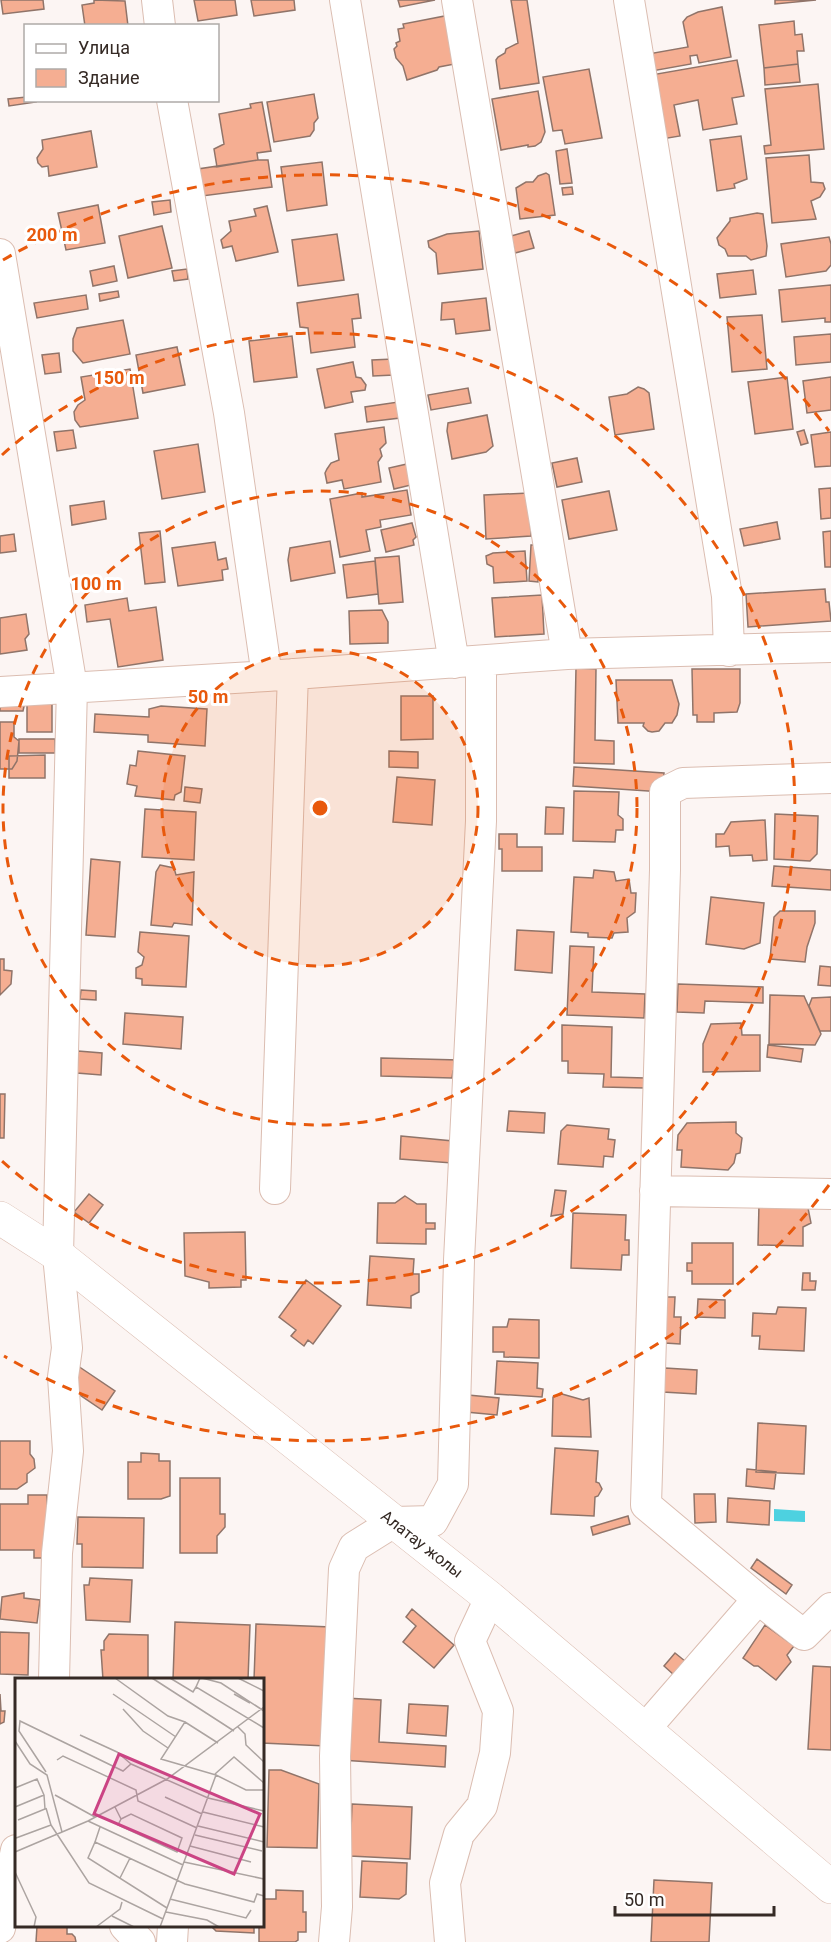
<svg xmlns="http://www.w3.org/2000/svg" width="831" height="1942" viewBox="0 0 831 1942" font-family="Roboto,sans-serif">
<rect width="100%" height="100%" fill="#fcf5f3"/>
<path fill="#4dd1e0" d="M774 1509 805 1511V1522L774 1521Z"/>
<path fill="#f5ae92" stroke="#907469" stroke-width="1.5" d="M1 0H43L44 9 3 14Z
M94 0 125 1 128 26H85L82 5 94 3Z
M194 0H235L237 15 198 21Z
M251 0H294L295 10 254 16Z
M398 0H435L400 7Z
M511 0H527L539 83 500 89 496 60 498 57 505 53 506 49 518 43Z
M775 0H816L775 4Z
M722 7 731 57 699 63 697 55 690 56 691 64 652 71 648 54 688 47 683 22 687 17 698 12Z
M450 15 460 63 439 67 437 70 407 80 403 66 396 58 394 49 397 46 396 43 400 41 398 29 404 28 403 24Z
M794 21 795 35 802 34 804 51H797L798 64 764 68 759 25Z
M737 60 744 96 732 98 737 124 703 130 698 100 674 105 680 136 662 139 651 75Z
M798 64 800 82 765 85 764 68Z
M589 69 602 138 565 144 562 130 553 131 543 77Z
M818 84 824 149 765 154 764 146 771 145 765 89Z
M538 91 545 132 541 142 535 146 528 147V145L501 150 492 99Z
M314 94 318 118 314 123V130L310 136 274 142 267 102Z
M26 97V100H35L36 102 9 106 8 99Z
M262 102 271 151 257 153 258 160 217 167 214 149 224 144 219 114 251 108 250 104Z
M91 131 97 167 49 176 48 166 42 167 38 163 37 158 43 149 42 140Z
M741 136 747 179 734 184 735 188 717 191 710 140Z
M567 149 572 183 560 184 556 151Z
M809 155 811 182 823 183 825 189 820 197 811 201 816 219 772 223 766 158Z
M258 160H268L272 187 202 196 198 169Z
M322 162 327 205 287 211 281 167Z
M546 173 549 175 555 215 520 219 516 188 526 182H533L538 176Z
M572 187 573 194 563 195 562 188Z
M170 200 171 212 154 215 152 202Z
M98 205 105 243 66 250 58 213Z
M267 206 278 252 236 261 232 246 223 248 221 240 231 231 229 221 256 216 254 209Z
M757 213 763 214 767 246 766 256 751 260 746 256H728L725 249 719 245 717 238 730 221V218Z
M162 226 172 268 128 278 119 236Z
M479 231 483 269 438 274 436 253 429 247 428 241 447 234Z
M529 231 534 248 515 253 511 236Z
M337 234 344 280 298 286 292 240Z
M829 237 831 244V265L826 271 786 277 781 244Z
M114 266 117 281 93 286 90 271Z
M187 269 188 279 174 281 172 271Z
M753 270 756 294 720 298 717 274Z
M831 285V322H825V318L782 322 779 290Z
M118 291 119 297 100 301 99 294Z
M358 294 361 318 352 319 355 347 311 353 308 328 300 327 297 303Z
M86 295 88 309 37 318 34 303Z
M486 298 490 330 456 334 454 319 441 320 442 303Z
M762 315 767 369 732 372 727 317Z
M123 320 130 354 83 363 73 351V339L77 328Z
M831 334V362L796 365 794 337Z
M292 336 297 377 254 382 249 341Z
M177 347 185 385 143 393 136 355Z
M59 353 61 372 45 374 42 355Z
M393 359 394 375 373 376 372 360Z
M353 362 356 377 361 378 366 385 365 390 351 392 353 402 325 408 317 369Z
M130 369 138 418 80 427 75 420 74 412 78 405 85 400 81 377Z
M787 377 793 429 755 434 748 382Z
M831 377V410L807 413 803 381Z
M638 387 644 389 649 393 654 429 615 435 609 397 627 394Z
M468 388 471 403 431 410 428 395Z
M398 402 400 418 367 422 365 407Z
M487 415 493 446 486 452 452 459 447 431 448 423Z
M384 427 386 443 380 449 382 456 378 462 381 482 344 489 342 480 327 483 325 473 327 469 331 463 339 460 335 434Z
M73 430 76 448 57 451 54 432Z
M804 430 808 443 801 445 797 432Z
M831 432V466L815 467 811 435Z
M198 444 205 492 162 499 154 451Z
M577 458 582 482 557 487 552 463Z
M407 464 411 485 394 489 389 468Z
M831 488V518L821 519 819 489Z
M407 490 411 515 380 520 381 527 366 530 370 551 340 557 330 499 362 493V497Z
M609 491 617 530 569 539 562 500Z
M529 493 531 536 486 539 484 495Z
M104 501 106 519 72 525 70 506Z
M777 522 780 539 744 546 740 529Z
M412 523 416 537 413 540 414 545 386 552 381 530Z
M160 531 165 582 145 584 139 533Z
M831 531V567H825L823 532Z
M14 534 16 551 0 553V536Z
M330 541 335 573 291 581 288 560 290 548Z
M215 542 218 560 226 558 228 569 222 570 223 580 178 586 172 548Z
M531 545H540L538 582 529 581Z
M525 551 527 581 494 583 493 567 487 564 486 556 493 553Z
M399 556 403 602 379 604 375 558Z
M375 561 378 594 347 598 343 565Z
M825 589 826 602H829L831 621 748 627 746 594Z
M542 595 544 634 495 637 492 598Z
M127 598 129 611 156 607 163 660 118 667 110 619 87 622 85 605Z
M382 610 388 622V643L350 644 349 611Z
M26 614 29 634 25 639 27 650 0 654V618Z
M576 668 596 669 595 740 614 741V764L574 763Z
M692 669H740V703L737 712 714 713V722H697V715H693Z
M616 680H672L679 704 677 715 672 723H665L659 731 652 732 648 731 643 726 644 723H618Z
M401 696H433V739L401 740Z
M27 697H52V732H27Z
M25 702 23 711H0V703Z
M161 706 207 709 205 746 148 742V735L94 732 95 714 149 717V709Z
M0 722H14V737L19 741 17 761 12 769H0Z
M19 739H55V753H19Z
M138 751 185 756 181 792 175 795 174 800 135 796 137 786 127 784 130 765 136 766Z
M389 751 418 752V768L389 767Z
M45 755V778H9V756Z
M574 767 664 773 663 792 573 786Z
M397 777 435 780 432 825 393 822Z
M185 787 202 789 200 803 184 801Z
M574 791 619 792 618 815 623 819V830H616L615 842 573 841Z
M546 807 564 808 563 834H545Z
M145 809 196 812 194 860 142 857Z
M775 814 818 816 817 854 810 861 774 859Z
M765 820 767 860 753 861 752 855 730 856 729 846 716 847V834H724L731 822Z
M499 834H517V847H542V871H502V849H499Z
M91 859 120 862 115 937 86 935Z
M160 865 174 868 176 875 194 872 192 925 174 923 172 927 151 925 156 872Z
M774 866 831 870V890L772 886Z
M594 870 614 872 616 881 629 879 631 893H636L635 912 627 918 628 932 614 933 612 938 588 937V933L571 932 574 877 593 878Z
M711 897 764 903 760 943 744 949 706 944Z
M780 911H815V923L807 947 805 962 770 959 774 917Z
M517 930 554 932 552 973 515 970Z
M140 932 189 936 186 987 142 985V979L136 978V968L142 965 144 957 138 952Z
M570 946 594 947 592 992 645 994 644 1018 567 1015Z
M0 959H4V970L12 971 11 984 0 995Z
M820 966 831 967V986L818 985Z
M678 984 763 987V1003L705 1001 704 1013 677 1012Z
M81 990 96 991V1000L80 999Z
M770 995 804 996 821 1034 815 1045 769 1044Z
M831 997V1031H820L809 1006 812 998Z
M125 1013 183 1017 181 1049 123 1044Z
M741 1023 742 1035H760V1071L703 1072V1044L711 1024Z
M562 1025 612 1027 611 1077 645 1078V1088L603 1087 604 1074 568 1073V1061H562Z
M768 1045 803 1049 801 1062 767 1057Z
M78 1051 102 1053 101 1075 77 1073Z
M381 1058 459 1060 458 1071H453L452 1078 381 1076Z
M0 1094H5L4 1138H0Z
M509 1111 545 1113 544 1133 507 1131Z
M736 1122V1133L742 1138 740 1153 736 1154 734 1163 728 1170 681 1167 682 1150H677L678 1135 687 1123Z
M567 1125 609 1129 608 1139 615 1140 613 1157 604 1156 603 1167 558 1164 561 1131Z
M401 1136 453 1141 452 1163 400 1159Z
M555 1190 566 1191 563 1214 551 1216Z
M89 1194 103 1205 89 1223 74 1212Z
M405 1196 417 1204H426V1223H435V1229H426V1244L377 1243 378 1203H395Z
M807 1203 811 1223 803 1227V1246L758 1245 759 1204Z
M573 1213 626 1215 625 1240H629V1255H622L621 1270 571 1268Z
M245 1232 246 1280H241V1287L209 1288V1282L185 1276 184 1233Z
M692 1243H733V1284H692V1271H687V1263H692Z
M370 1256 414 1259 413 1274H419V1292L411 1296V1308L367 1305Z
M803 1273H810V1281H816L815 1290H802Z
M306 1280 341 1306 313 1344 308 1340 304 1346 291 1336 296 1330 279 1317Z
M667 1297H675L674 1317H681L680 1344 665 1343Z
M698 1299 725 1300V1318L697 1317Z
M778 1307 806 1308 804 1351 759 1349 760 1336H752L753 1313 776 1314Z
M509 1319 539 1320V1358L504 1357V1352H493V1327H507Z
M497 1361 538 1363 537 1388 543 1389 542 1397 495 1394Z
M78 1366 115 1391 102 1410 77 1393Z
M665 1368 697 1370 696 1394 663 1392Z
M562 1394 583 1400 589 1398 591 1437 552 1436 553 1397Z
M468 1395 499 1398 497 1415 466 1412Z
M758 1423 806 1426 804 1474 756 1472Z
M0 1441H30V1454L34 1459 35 1468 27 1474V1482L17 1489H0Z
M555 1448 598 1451 596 1482 599 1483 602 1489 598 1496 595 1497 594 1516 551 1514Z
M141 1453 159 1454V1461H170V1496L161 1499H128V1462H141Z
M747 1469 776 1472 774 1489 746 1486Z
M180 1478H220V1514H225V1527L217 1536V1553H180Z
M694 1494H715L716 1522 695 1523Z
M28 1495H47V1558H34V1550H0V1504H28Z
M728 1498 770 1501 769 1525 727 1522Z
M628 1516 630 1524 593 1535 591 1527Z
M78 1517 144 1518 143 1568 82 1567V1544H77Z
M757 1559 792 1585 786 1594 751 1568Z
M90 1578 132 1580 130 1622 86 1620 84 1585H89Z
M24 1593V1598L40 1600 37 1623 0 1619 2 1597Z
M412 1609 454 1645 434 1668 403 1642 416 1626 406 1617Z
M175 1622 250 1625 248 1680H173Z
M256 1624 331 1627 326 1746 262 1743V1680H254Z
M765 1625 794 1646 787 1655 791 1662 776 1680 758 1666H754L743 1658Z
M0 1632 29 1633 28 1675 0 1674Z
M109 1634 148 1635V1680H103L101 1650H104V1641Z
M675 1653 685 1661 674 1675 664 1666Z
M813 1666 831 1667V1750L808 1749Z
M0 1694 1 1711H5L4 1722 0 1724Z
M345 1698 381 1700 379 1742 446 1746 445 1767 341 1760Z
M409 1704 448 1706 446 1736 407 1733Z
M269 1770H281L319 1784 317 1848 267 1847Z
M352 1804 412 1807 410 1859 350 1856Z
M362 1861 407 1863 406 1894 399 1899 360 1897Z
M654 1880 712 1883 709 1942H651Z
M276 1890 303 1891V1912H306V1932H298V1940L295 1942H259V1926H262V1899H276Z
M37 1926H67V1934H72L75 1937 76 1942H36Z
M211 1926H254V1933L216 1931Z"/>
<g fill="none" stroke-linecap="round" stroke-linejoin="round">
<defs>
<path id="minor" d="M157 0 160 26
M345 0 454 663
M457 0 567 654
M629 0 727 596 729 651
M172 100 229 413 267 676
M0 254 72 687 58 1255 67 1348 63 1377 68 1451 57 1553 54 1680
M0 692 267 676 567 654 831 647
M831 778 683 783 665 792V870L646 1505 758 1599 804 1635 831 1608
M275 1189 293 674
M655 1191 831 1194
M645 1729 758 1599
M125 1926 140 1942
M0 1928 16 1850
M172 1942 173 1926
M334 1942 337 1907 335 1756 344 1569 354 1547 394 1522 433 1521 453 1484 459 1260 481 821V661
M450 1942 445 1883 459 1834 482 1806 495 1753 498 1711 470 1641 490 1598"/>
<path id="major" d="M0 1218 58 1255 490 1598 831 1887"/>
</defs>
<use href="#minor" stroke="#dbbdb1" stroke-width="32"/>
<use href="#major" stroke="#dbbdb1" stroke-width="34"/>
<use href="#minor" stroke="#fff" stroke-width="30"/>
<use href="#major" stroke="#fff" stroke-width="33"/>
</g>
<circle cx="320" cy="808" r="158" fill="#e8590c" fill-opacity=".12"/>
<g fill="none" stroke="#e8590c" stroke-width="3" stroke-dasharray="10 8">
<circle cx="320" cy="808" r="158"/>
<circle cx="320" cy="808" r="317"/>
<path d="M2 455A475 475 0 1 1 2 1161"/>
<path d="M829 1185A633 633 0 0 1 4 1356M3 260A633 633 0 0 1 829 431"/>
</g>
<g text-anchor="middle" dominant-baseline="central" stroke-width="6" stroke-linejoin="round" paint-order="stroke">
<g font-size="16" fill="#352a25" stroke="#fff">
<text transform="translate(422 1544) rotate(38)">Алатау жолы</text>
</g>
</g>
<g transform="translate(15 1678)">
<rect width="249" height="249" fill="#fcf5f3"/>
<path fill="none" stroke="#aca4a1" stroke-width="1.5" d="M100 0 153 38 170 44 146 81 201 97 145 249M137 0 219 53M155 0 178 14 181 9M185 0 181 9 249 50M187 0 206 5 249 33M223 0 249 13M98 16 161 59M219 16 235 25M108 31 128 53 153 70M170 44 203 65M223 49 230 56 231 67 249 84M65 57 102 74 116 86M0 63 15 86 32 97 47 154M42 82 48 78 121 112 123 123 182 150M31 94 4 53 5 43 108 93 116 86 193 120 249 133M200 96 219 79 249 105M201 97 231 112H249M0 110 22 101 29 117 0 129M40 117 80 139M150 119 187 136M100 129 106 141 103 147 162 174 167 160 116 136 106 141M188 134 249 149M3 142 30 131 29 117M73 143 168 187M36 147 74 205 148 241M183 148 249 164M85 149 80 164 170 206 239 224 242 216 249 218M180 157 247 173M1 160 36 147 31 130M80 164 73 180 152 230M175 168 236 184M0 174 73 143 152 101 249 29M169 184 249 201M0 194 21 239 19 249M105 200 115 180M155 221 231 240 236 232M151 234 192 242 204 249M97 238 119 249M81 249 105 231 107 224"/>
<path fill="#cb4484" fill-opacity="0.15" stroke="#cb4484" stroke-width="3" d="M104 76 245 136 219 196 79 136Z"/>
<rect width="249" height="249" fill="none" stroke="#352a25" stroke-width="3"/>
</g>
<circle cx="320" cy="808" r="9" fill="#e8590c" stroke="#fff" stroke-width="3"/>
<g font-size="18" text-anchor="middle" font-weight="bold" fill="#e8590c" stroke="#fff" stroke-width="6" stroke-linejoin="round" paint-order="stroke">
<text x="52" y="241">200 m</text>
<text x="119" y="384">150 m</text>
<text x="96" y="590">100 m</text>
<text x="208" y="703">50 m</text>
</g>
<rect x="24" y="24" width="195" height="78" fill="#ffffff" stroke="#aeaaa8" stroke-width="1.5"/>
<rect x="36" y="44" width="30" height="9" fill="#ffffff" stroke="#aeaaa8" stroke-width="1.5"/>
<text x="78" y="54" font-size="18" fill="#352a25">Улица</text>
<rect x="36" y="69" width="30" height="18" fill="#f5ae92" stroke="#aeaaa8" stroke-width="1.5"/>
<text x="78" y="84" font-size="18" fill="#352a25">Здание</text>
<path d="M615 1906v9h159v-9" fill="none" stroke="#352a25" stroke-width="3"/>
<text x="624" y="1906" font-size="18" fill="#352a25" stroke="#ffffff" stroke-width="4.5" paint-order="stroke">50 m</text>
</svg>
